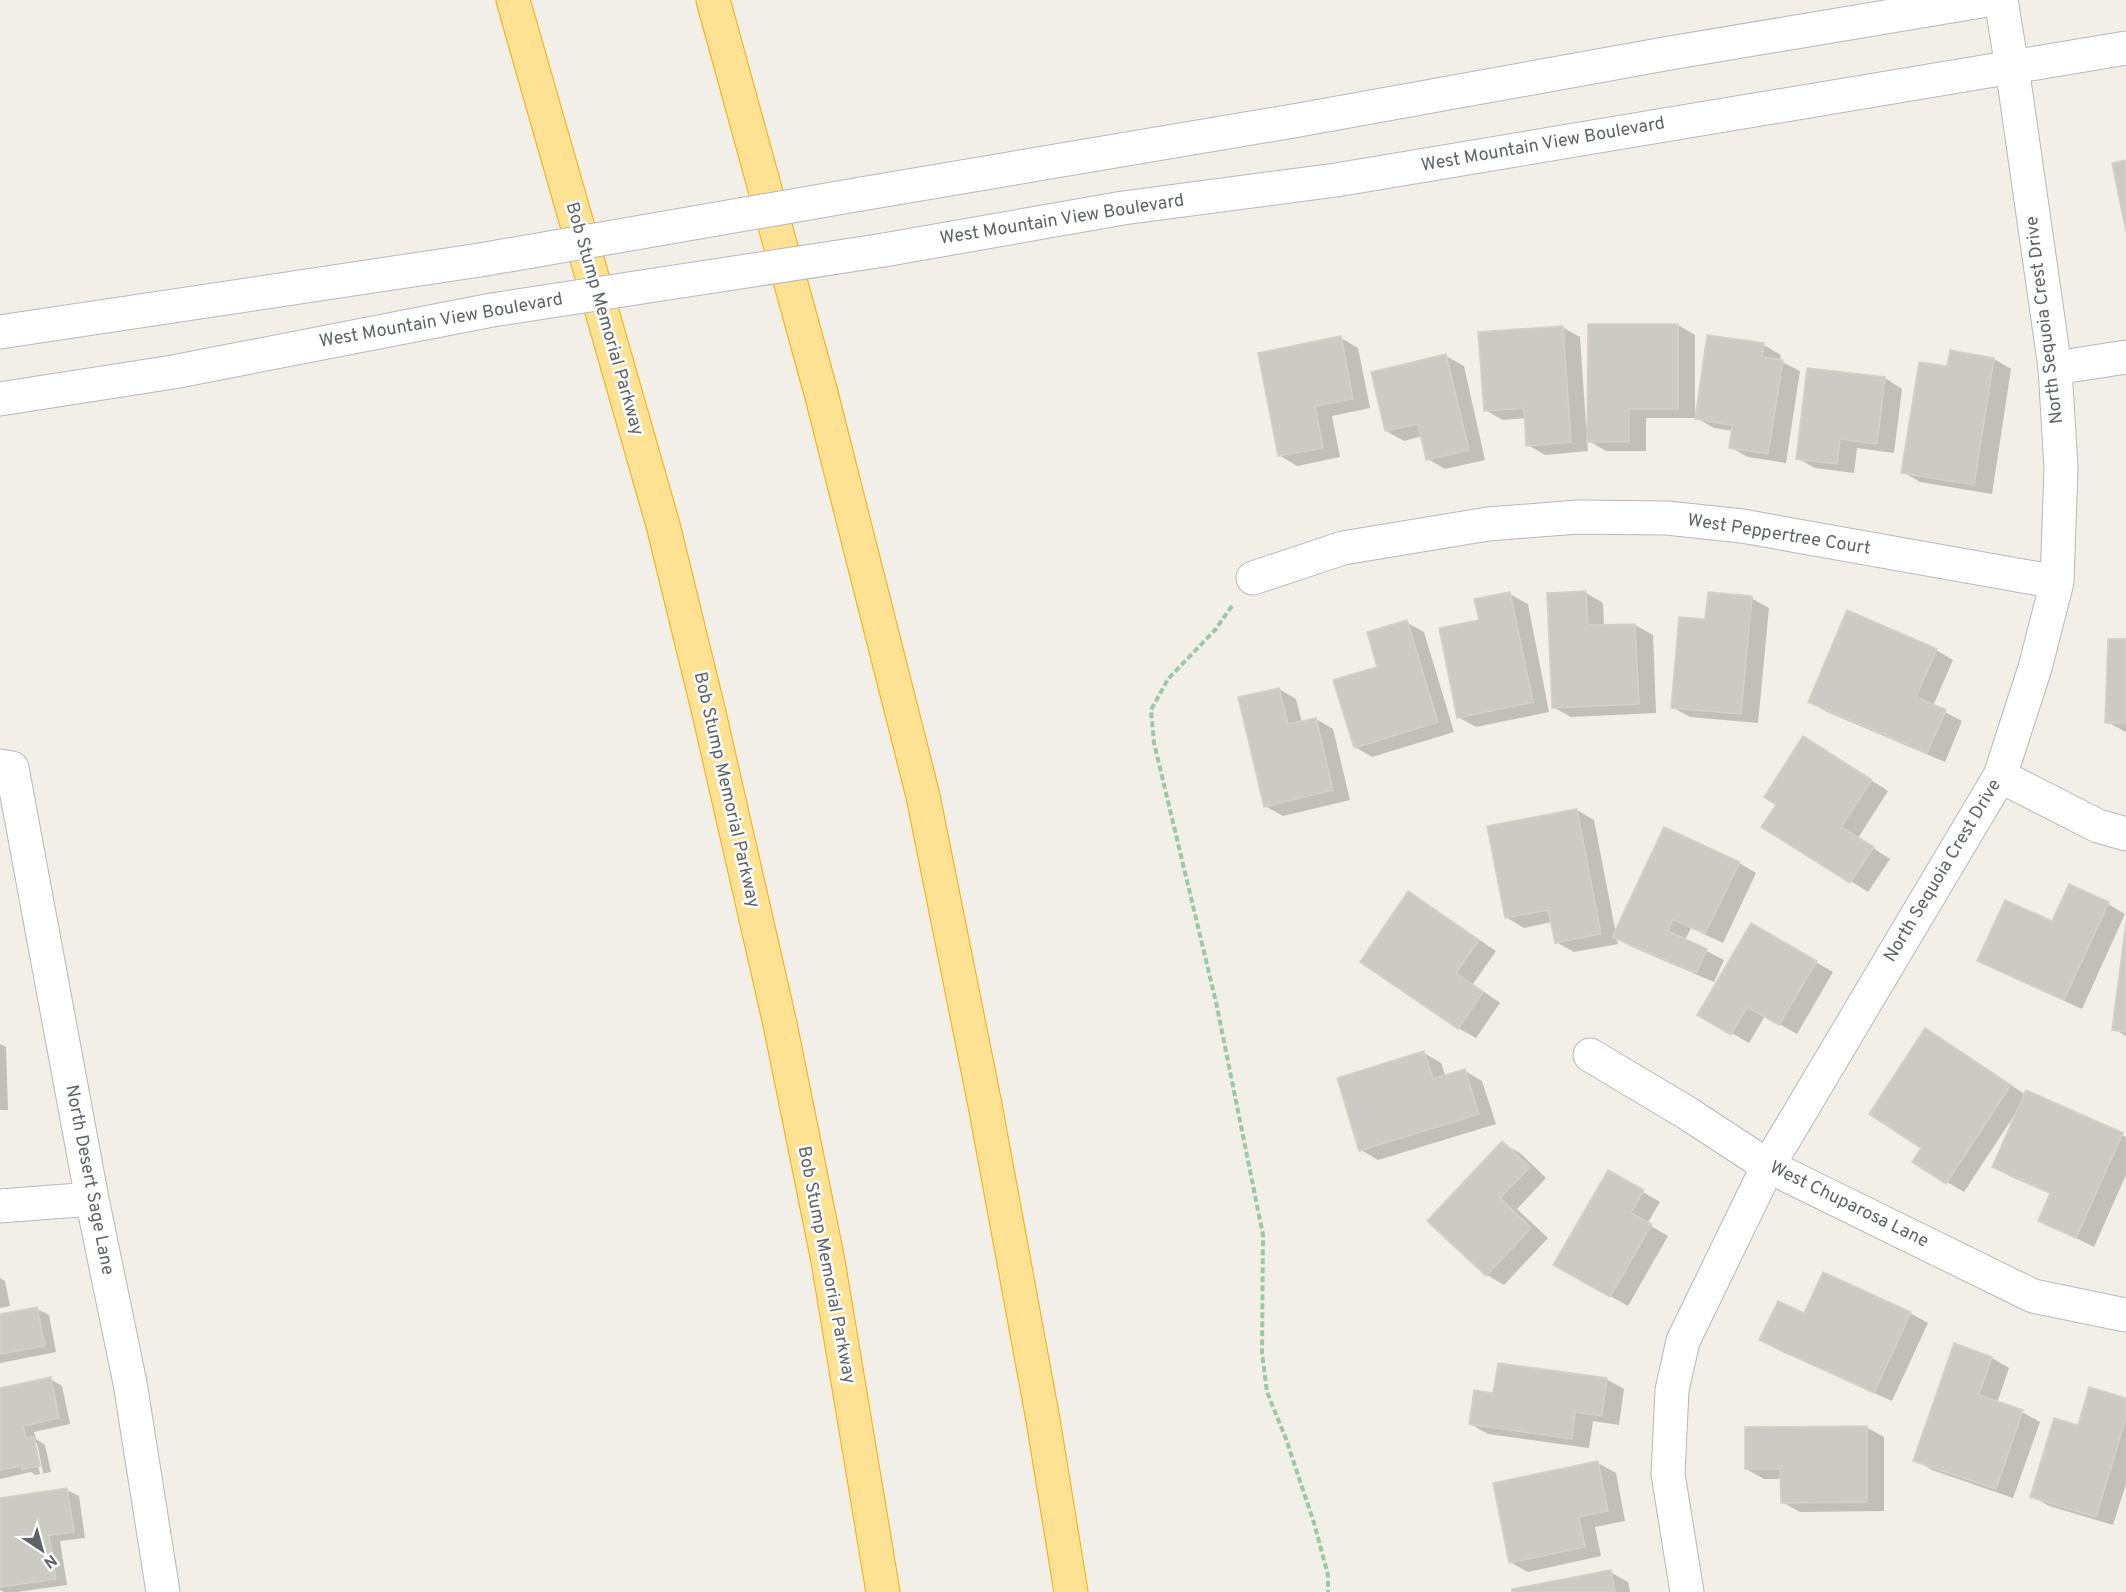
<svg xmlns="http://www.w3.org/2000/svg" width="2126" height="1592" viewBox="0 0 2126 1592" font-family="Overpass,sans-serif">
<rect width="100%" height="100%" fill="#f1efe8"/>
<path fill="#0003" fill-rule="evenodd" d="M1678 325 1695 335V415H1697L1709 337 1764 345 1781 355 1780 361 1800 371 1786 463 1748 457 1730 447 1733 431 1714 428 1696 418H1646V451H1606L1587 440 1588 451 1545 455 1528 445 1526 418 1503 420 1485 410 1562 327 1580 337 1586 425H1588Z
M1341 338 1358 348 1370 408 1332 416 1340 457 1297 466 1279 455Z
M1951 352 1994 359 2011 369 1992 494 1920 482 1903 472 1948 368Z
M1446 356 1464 366 1485 460 1445 469 1428 459 1422 436 1404 441 1386 431Z
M1885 378 1902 389 1894 453 1857 448 1854 473 1815 468 1797 458Z
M1586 593 1603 603 1604 626 1635 625 1653 635 1656 713 1571 717 1553 707Z
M1510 594 1528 604 1549 712 1476 727 1458 717 1480 621Z
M1751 598 1769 608 1758 723 1690 717 1672 707Z
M1406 622 1424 632 1454 732 1372 757 1355 747 1379 668Z
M2126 641V732L2107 722Z
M1936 650 1953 660 1933 706 1962 721 1945 762 1827 712 1809 702Z
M1279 689 1296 699 1302 723 1316 719 1333 729 1350 800 1283 816 1265 806Z
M1821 748 1888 791 1858 838 1890 859 1868 892 1764 826Z
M1577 810 1594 820 1616 934 1739 863 1756 873 1723 943 1691 928 1685 940 1724 960 1714 982 1632 947 1616 938 1618 944 1574 952 1556 942 1552 922 1524 928 1506 917Z
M1409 893 1496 951 1473 984 1500 1003 1476 1038 1458 1028Z
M2108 904 2125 914 2082 1009 1996 970 1978 960 2052 923Z
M1751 925 1833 972 1797 1034 1765 1016 1749 1043 1699 1014Z
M2126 935V1036L2114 1029Z
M1943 1040 2026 1095 2027 1092 2126 1137V1175L2094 1247 2040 1220 2051 1194 2011 1177 1994 1167 2015 1114 1964 1192 1947 1182 1923 1147Z
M0 1044 6 1047 8 1110H0Z
M1424 1053 1441 1063 1446 1077 1465 1071 1482 1081 1496 1124 1378 1160 1361 1150Z
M1502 1143 1520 1153 1546 1178 1517 1209 1548 1238 1504 1285 1487 1275Z
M1609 1172 1660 1202 1647 1224 1668 1236 1628 1306 1555 1265Z
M0 1278 5 1281 10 1306 0 1308Z
M37 1309 49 1315 56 1352 0 1363V1316Z
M1910 1313 1928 1323 1892 1401 1778 1350 1761 1340 1805 1315Z
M1955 1345 1992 1358 2009 1368 1997 1403 2022 1412 2040 1422 2013 1498 1932 1470 1915 1460Z
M50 1379 62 1386 70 1424 34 1432 36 1439 45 1445 51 1472 35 1475 31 1472 0 1479V1389ZM34 1443H37L43 1473 40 1474Z
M1606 1379 1624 1389 1619 1425 1593 1421 1589 1448 1488 1434 1470 1424 1494 1394Z
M2126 1400V1484L2113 1525 2049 1506 2032 1496 2079 1427Z
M1866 1427 1884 1437V1511L1800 1512 1782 1502V1479H1764L1746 1469Z
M1598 1463 1616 1473 1625 1521 1595 1527 1601 1556 1528 1572 1510 1562Z
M67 1490 79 1496 85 1538 60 1541 67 1585 17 1592H4L0 1590V1500Z
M1610 1572 1628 1582 1630 1592H1514Z"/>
<path fill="#cccac5" stroke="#d6d1c6" stroke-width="1.5" d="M2126 160V232L2112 163Z
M1588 324H1678V409H1629V442H1587Z
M1563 326 1571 442 1526 446 1524 408 1484 411 1478 332Z
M1707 335 1764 343 1762 357 1783 360 1768 454 1729 448 1732 425 1695 419Z
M1341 336 1353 399 1315 406 1323 448 1278 456 1258 353Z
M1950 350 1994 358 1974 485 1901 473 1919 362 1947 366Z
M1446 354 1469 450 1426 460 1418 424 1385 431 1371 372Z
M1807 368 1885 377 1877 444 1840 439 1837 464 1796 459Z
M1586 591 1588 625 1635 624 1639 704 1552 708 1547 593Z
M1510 592 1533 702 1457 718 1439 628 1479 620 1474 599Z
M1708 592 1752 596 1741 714 1671 708 1679 617 1705 619Z
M1847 610 1937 649 1916 697 1946 710 1927 753 1808 702Z
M1407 620 1438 722 1354 748 1333 680 1377 667 1367 632Z
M2108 639H2126V723H2105Z
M1279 688 1288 724 1316 718 1333 790 1264 807 1238 697Z
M1803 736 1872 780 1841 827 1874 847 1850 883 1761 827 1776 805 1764 797Z
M1577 809 1601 934 1555 943 1548 910 1505 918 1487 826Z
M1664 827 1740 862 1705 934 1673 919 1668 931 1707 949 1696 973 1612 937Z
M2069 884 2109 902 2064 1000 1977 961 2005 900 2052 921Z
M1408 891 1479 940 1456 973 1483 992 1458 1029 1360 962Z
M2126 922V1032L2112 1030Z
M1751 923 1817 961 1779 1025 1747 1007 1731 1035 1697 1015Z
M1925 1028 2011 1085 1946 1184 1912 1162 1921 1148 1869 1114Z
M1424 1051 1433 1079 1465 1069 1479 1114 1359 1151 1337 1078Z
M2026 1090 2123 1133 2076 1238 2038 1221 2050 1193 1992 1167Z
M1502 1141 1530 1167 1500 1198 1531 1228 1486 1276 1427 1221Z
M1608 1170 1644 1190 1631 1213 1652 1224 1610 1297 1553 1265Z
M1823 1272 1911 1312 1874 1393 1759 1340 1778 1301 1804 1313Z
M37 1307 45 1346 0 1354V1314Z
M1954 1343 1992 1357 1979 1395 2023 1410 1996 1489 1913 1461Z
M1498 1363 1607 1378 1602 1416 1575 1412 1572 1439 1469 1424 1474 1390 1493 1393Z
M51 1377 59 1418 23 1426 26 1438 34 1437 40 1466 22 1469V1466L0 1470V1388Z
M2089 1387 2126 1398V1418L2096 1517 2030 1497 2054 1418 2078 1425Z
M1867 1426V1502L1781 1503 1780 1469H1745V1427Z
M1598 1461 1608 1511 1579 1517 1585 1547 1509 1563 1493 1483Z
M67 1488 74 1532 49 1535 56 1579 0 1587V1498Z
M1611 1570 1615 1592H1512V1589Z"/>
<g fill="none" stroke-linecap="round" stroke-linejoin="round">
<defs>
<path id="minor" d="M2055 368 2126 357
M1253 578 1343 548 1488 524 1578 517 1667 518 1742 526 2057 582
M0 766 12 768 92 1199 130 1383 163 1592
M2000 776 2098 826 2126 834
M1590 1055 1687 1113 1768 1166 2033 1296 2126 1315
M0 1206 92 1199
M1687 1592 1668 1474 1672 1390 1683 1341 1768 1166 2000 776 2035 668 2057 582 2061 468 2055 368 2012 67 2001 0"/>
<path id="tertiary" d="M861 194 1299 120 1670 53 1987 0
M884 250 1123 208 1336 180 2126 48
M0 332 480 260
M0 399 173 372 492 310"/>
<path id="motorway" d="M513 0 663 525 709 713 780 1024 828 1261 883 1592
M713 0 821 393 923 796 985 1105 1043 1420 1071 1592"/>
</defs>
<use href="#minor" stroke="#b5b8bc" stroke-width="35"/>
<use href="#tertiary" stroke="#b5b8bc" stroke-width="35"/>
<use href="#motorway" stroke="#f9ab00" stroke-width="35"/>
<path stroke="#9cc7a9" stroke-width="4" stroke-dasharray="6 3" stroke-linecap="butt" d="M1232 606 1215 630 1168 679 1151 710 1154 743 1216 1002 1263 1235 1262 1353 1267 1392 1286 1439 1314 1523 1328 1575V1592"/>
<use href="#minor" stroke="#fff" stroke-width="33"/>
<use href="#tertiary" stroke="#fff" stroke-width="33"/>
<use href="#motorway" stroke="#fde293" stroke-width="33"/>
<defs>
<path id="tertiary-bridge" d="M480 260 861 194
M492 310 884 250"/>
</defs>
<use href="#tertiary-bridge" stroke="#b5b8bc" stroke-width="35" stroke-linecap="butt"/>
<use href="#tertiary-bridge" stroke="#fff" stroke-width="33"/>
</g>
<g text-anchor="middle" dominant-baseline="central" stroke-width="5" stroke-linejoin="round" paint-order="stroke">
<g font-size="18" fill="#5f6368" stroke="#fff">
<text transform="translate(1543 145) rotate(-10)">West Mountain View Boulevard</text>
<text transform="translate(1062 220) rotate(-9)">West Mountain View Boulevard</text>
<text transform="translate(604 319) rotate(74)">Bob Stump Memorial Parkway</text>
<text transform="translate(2045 320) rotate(-97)">North Sequoia Crest Drive</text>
<text transform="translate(441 321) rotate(-10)">West Mountain View Boulevard</text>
<text transform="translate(1779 535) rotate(9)">West Peppertree Court</text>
<text transform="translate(726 790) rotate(77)">Bob Stump Memorial Parkway</text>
<text transform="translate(1943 871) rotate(-59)">North Sequoia Crest Drive</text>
<text transform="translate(89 1180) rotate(79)">North Desert Sage Lane</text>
<text transform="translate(1849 1205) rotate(26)">West Chuparosa Lane</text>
<text transform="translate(826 1265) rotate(79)">Bob Stump Memorial Parkway</text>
</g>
</g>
<g transform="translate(42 1550) rotate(144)" stroke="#ffffff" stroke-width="4.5" paint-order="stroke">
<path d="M0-4.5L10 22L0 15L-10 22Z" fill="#5f6368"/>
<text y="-9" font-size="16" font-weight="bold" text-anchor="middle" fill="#5f6368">N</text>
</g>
</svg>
